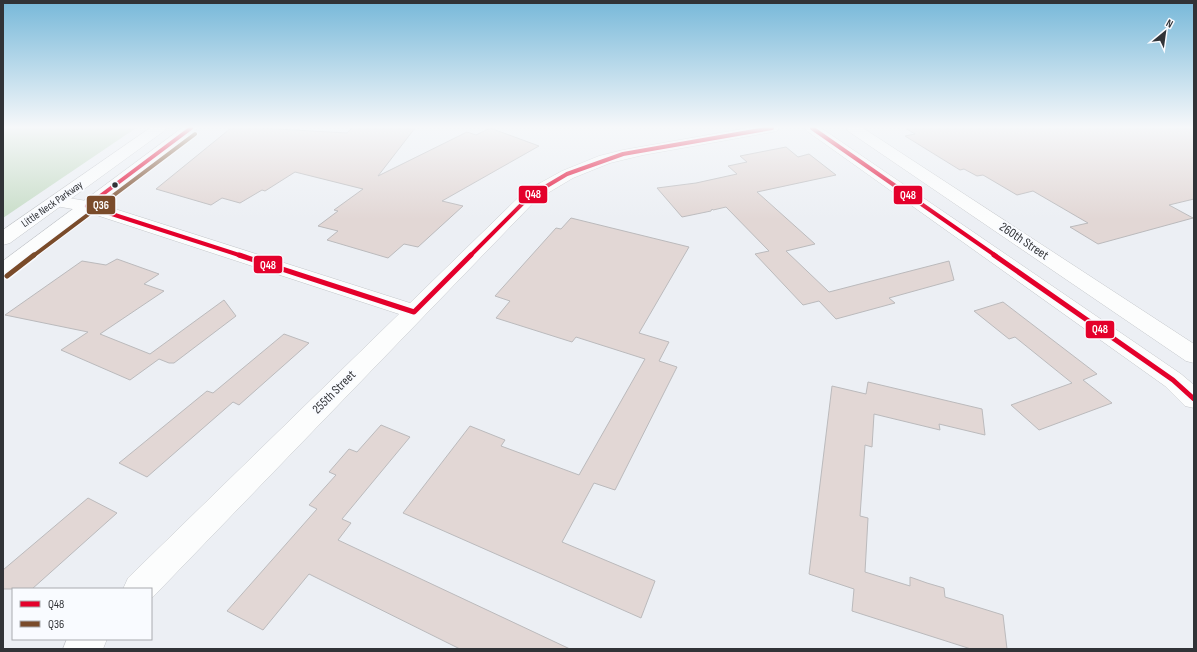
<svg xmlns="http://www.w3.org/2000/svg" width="1197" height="652" viewBox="0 0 1197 652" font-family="'Sofia Sans Condensed',sans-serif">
<rect width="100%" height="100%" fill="#eceff4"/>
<path fill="#c8ddc8" d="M3 128H136L3 218Z"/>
<path fill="#e2d7d5" stroke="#bbbabc" d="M231 128H260L347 133 352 128H415L378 176 467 132 476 135 490 128 539 146 442 201 463 206 418 247 404 244 388 258 327 240 338 231 318 226 338 211 334 210 363 189 295 172 265 191 262 190 240 203 222 198 211 205 156 189Z
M905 128H1194V199L1169 205 1193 218 1098 244 1070 227 1088 223 1033 191 1017 195 983 175 977 176 964 169 960 170 905 136 915 134Z
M786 147 798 157 809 154 836 175 757 192 815 244 786 251 829 292 949 261 954 280 889 298 895 303 836 319 819 301 803 305 755 254 769 251 726 207 713 210 712 209 711 211 682 217 657 188 696 183 737 174 728 166 747 162 740 156Z
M571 218 689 247 639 333 669 342 659 361 677 367 615 490 594 483 562 542 655 581 641 618 403 513 470 426 505 440 501 446 579 475 645 359 576 337 572 342 496 318 510 301 495 296 556 228 561 229Z
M117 259 159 274 144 284 164 291 100 334 150 354 224 300 236 316 174 363H169L159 359 130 380 61 350 88 332 5 315 82 261 106 265Z
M1003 302 1097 374 1083 380 1112 403 1039 430 1011 405 1072 383 1015 337 1009 339 974 311Z
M284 334 309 343 239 405 233 402 147 477 119 463 207 391 213 393Z
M868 382 982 409 985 435 939 424 940 430 874 414 872 447 865 445 860 516 868 518 865 572 910 586V577L927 583 944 588 945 597 1003 615 1007 649H971L852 611 854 589 809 574 832 386 866 394Z
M381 425 410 437 342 519 351 523 338 540 570 649H460L309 574 263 630 227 611 317 509 309 505 336 475 329 472 349 449 357 452Z
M88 498 117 513 32 589H3V570Z"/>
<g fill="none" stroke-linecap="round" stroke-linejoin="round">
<defs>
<path id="street" d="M748 128H779L777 131 772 132 643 155 610 163 573 178 536 200 151 599V589H123L128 578 399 314 84 211 50 205 47 201 50 197 56 196 93 202 410 303 524 192 562 171 599 156 623 150Z
M805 128H821L1181 374 1194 385V408L1185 406 1165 386 807 131Z
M846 128H863L1194 344V363L1186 361 848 131Z
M67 639H107L103 649H63Z"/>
<path id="secondary" d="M150 128H166L164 131 10 243 3 245V230Z
M182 128H198L10 274 3 276V261Z"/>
</defs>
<use href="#street" stroke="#c4c7cb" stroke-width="1"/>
<use href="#secondary" stroke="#c4c7cb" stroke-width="1"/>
<use href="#street" fill="#fcfdfd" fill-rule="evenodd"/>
<use href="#secondary" fill="#fcfdfd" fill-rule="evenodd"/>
<defs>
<path id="bus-1-far1" d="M812 128 996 256
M87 206 242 256
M87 206 191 128
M470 256 530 196 567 174 623 154 772 128"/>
<path id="bus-1" d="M239 255 414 312 471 255
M994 255 1173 380 1194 399"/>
<path id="bus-2-far1" d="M33 256 195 134"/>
<path id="bus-2" d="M7 276 34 255"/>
</defs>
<use href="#bus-1-far1" stroke="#f9fbff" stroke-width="6"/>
<use href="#bus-1" stroke="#f9fbff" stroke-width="8"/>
<use href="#bus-2-far1" stroke="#f9fbff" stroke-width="6"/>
<use href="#bus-2" stroke="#f9fbff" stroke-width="8"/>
<use href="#bus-1-far1" stroke="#e4002b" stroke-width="4"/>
<use href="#bus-1" stroke="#e4002b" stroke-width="5"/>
<use href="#bus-2-far1" stroke="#7a4b2a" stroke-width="4"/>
<use href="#bus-2" stroke="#7a4b2a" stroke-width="5"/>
</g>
<linearGradient id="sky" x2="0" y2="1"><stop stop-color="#77b8d9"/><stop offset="0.58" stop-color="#f6f8fa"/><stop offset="1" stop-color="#f6f8fa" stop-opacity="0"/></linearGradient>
<rect width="1197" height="219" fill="url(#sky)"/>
<circle fill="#313337" stroke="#f9fbff" stroke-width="1.5" cx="115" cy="185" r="3.5"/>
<g text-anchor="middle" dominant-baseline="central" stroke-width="4" stroke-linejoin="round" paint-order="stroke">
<g font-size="11" fill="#313337" stroke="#f9fbff">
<text transform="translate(52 204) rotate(-35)">Little Neck Parkway</text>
</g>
<g font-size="13" fill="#313337" stroke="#f9fbff">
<text transform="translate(1024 241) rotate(34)">260th Street</text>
<text transform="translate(334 392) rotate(-45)">255th Street</text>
</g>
</g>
<g stroke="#f9fbff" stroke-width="1.5">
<rect x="518" y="185" width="30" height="19" rx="4" fill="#e4002b"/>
<rect x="893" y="185" width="30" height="20" rx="4" fill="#e4002b"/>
<rect x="86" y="195" width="30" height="20" rx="4" fill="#7a4b2a"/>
<rect x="253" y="255" width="30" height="19" rx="4" fill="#e4002b"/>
<rect x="1085" y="320" width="30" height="19" rx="4" fill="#e4002b"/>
</g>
<g font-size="11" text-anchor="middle" font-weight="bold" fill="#fff">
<text x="533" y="198">Q48</text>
<text x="908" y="199">Q48</text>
<text x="101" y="209">Q36</text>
<text x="268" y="269">Q48</text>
<text x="1100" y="333">Q48</text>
</g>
<rect width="1197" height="652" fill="none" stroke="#313337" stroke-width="8"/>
<rect x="12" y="588" width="140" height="52" fill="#f9fbff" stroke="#a9abaf"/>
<rect x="20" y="601" width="20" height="6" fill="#e4002b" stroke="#a9abaf"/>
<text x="48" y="608" font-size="12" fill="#313337">Q48</text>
<rect x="20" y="621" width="20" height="6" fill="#7a4b2a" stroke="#a9abaf"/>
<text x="48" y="628" font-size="12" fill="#313337">Q36</text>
<g transform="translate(1165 32) rotate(29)" stroke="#f9fbff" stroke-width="3" paint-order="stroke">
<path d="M0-3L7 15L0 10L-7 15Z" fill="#313337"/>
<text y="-6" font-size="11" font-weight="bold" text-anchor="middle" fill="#313337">N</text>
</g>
</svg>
